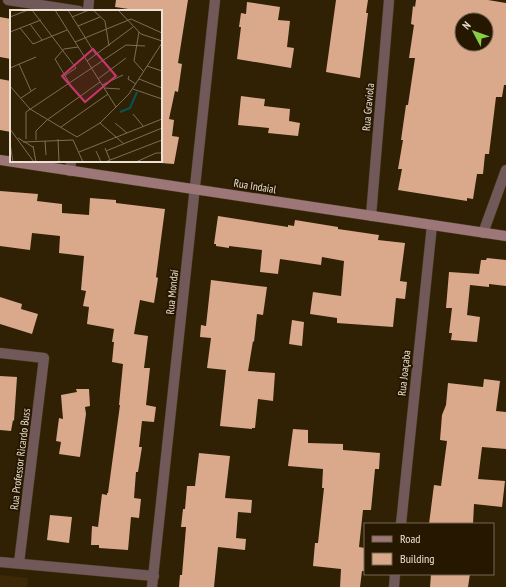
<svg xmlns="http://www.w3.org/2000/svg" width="506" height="587" viewBox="0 0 506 587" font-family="'PT Sans Narrow',sans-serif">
<rect width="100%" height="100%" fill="#302105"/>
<path fill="#3d2905" d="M0 575 28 578 27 587H0Z"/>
<path fill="#daa98b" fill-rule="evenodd" d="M116 0H188L178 63 182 64 178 92 175 91 169 119 174 120 172 136 179 137 174 164 161 163V11H142L115 7Z
M336 0H368L366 13H368L360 78 326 72Z
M416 0H488L506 3V85H504L502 97H496L489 154H485L483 174H477L473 199 467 198V201L398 190 402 169H398L403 140H401L406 105H408L415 58H409L414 25 411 24 413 6 415 7ZM462 20H486V44H462Z
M247 2 280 7 278 20 290 21 287 47 294 48 291 68 237 59 241 27H239L241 13 246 14Z
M0 17 11 19V59L0 57Z
M0 79 11 81V132L0 130Z
M241 96 265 99 264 106 290 109 289 121 300 123 298 136 268 133 269 128 238 125Z
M0 191 38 194 37 201 62 204V213L89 215 90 198 116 200V203L165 209 156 277 158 278 154 303 140 300 134 334 148 336 144 368H150L146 405 156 407 154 422 142 421 139 447H142L138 472H136L134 498 141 499 139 518 131 517 128 550 99 548V545H91L92 526 98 527 102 494 107 495V493H108L120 405H119L123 364 112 362 114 342H112L114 329 87 324 89 307 83 306 86 291 81 290 84 256 59 253 60 236 32 233 30 250 0 246Z
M218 216 288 227V225L294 226 295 220 338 227V229L379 235 378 240 405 243 400 281 407 282 405 299 396 298 393 327 337 323V318L310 314 313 292 341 296 344 261 322 257 321 265 280 259 278 274 260 272 262 250 229 246V248L216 246V244H214Z
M487 258 506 260V286L489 284V287L470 285 467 315 480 317 477 342 451 340 452 333H449L452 308H446L449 272 479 274 481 260H486Z
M211 280 267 287 263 315 257 314 254 342 253 341 248 371 275 373 273 401 258 399 255 428H252V429L220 426 226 370 207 368 211 338 200 337 201 325 206 326Z
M0 297 22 304 21 309 38 314 32 334 0 324Z
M292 320 304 322 302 346 289 344Z
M0 376 17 377 14 421 13 420 11 431 0 430Z
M484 379 500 381 496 411 506 412V449L482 447 478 479 505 481 502 507 474 504 473 524H429L434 485 441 486 447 441 440 440 442 415 446 405 448 383 483 387Z
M76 389H89L90 406 85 407 86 414 80 457 59 454 61 442 56 441 59 418 63 419 61 395 77 392Z
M293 429 308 430V443L343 444V450L380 453 379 469H375L371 510H363L359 547 365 548V571H362L360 587H340L341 569 313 566 315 543H318L324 488H322L323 469 288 466Z
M199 453 230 456 225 498 252 500 251 513 238 512 236 538 246 539 245 550 218 547 214 587H179L180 575H182L186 527H181L183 509H185L187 486H195Z
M50 515 72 517 69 543 47 540Z
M431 574H470L468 587H430Z"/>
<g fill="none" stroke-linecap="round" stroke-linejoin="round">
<defs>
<path id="street" d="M8 0 79 11
M88 11 89 0
M70 171 71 161
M371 216 389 0
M483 233 506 170
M0 353 44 358 19 563
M401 524 432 225
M0 562 154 576
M152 587 215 0
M394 587 395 574"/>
<path id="secondary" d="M0 160 506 236"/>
</defs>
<use href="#street" stroke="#4a3c22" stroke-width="11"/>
<use href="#secondary" stroke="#4a3c22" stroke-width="11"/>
<use href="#street" stroke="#715959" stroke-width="10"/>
<use href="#secondary" stroke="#9d7777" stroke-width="10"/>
</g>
<g text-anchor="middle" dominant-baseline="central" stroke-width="4" stroke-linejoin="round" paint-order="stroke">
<g font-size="11" fill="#ece1d2" stroke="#261700">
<text transform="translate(368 107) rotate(-85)">Rua Graviola</text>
<text transform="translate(255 186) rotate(9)">Rua Indaial</text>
<text transform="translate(172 292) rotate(-84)">Rua Mondaí</text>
<text transform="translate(404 373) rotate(-84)">Rua Joaçaba</text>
<text transform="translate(20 459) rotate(-83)">Rua Professor Ricardo Buss</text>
</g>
</g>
<g transform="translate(10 10)">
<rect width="152" height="152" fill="#302105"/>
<path fill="none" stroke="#00565b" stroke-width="2" d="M110 102 120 98 127 82"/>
<path fill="none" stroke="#7b6e57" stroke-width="1" d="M22 0 66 58 54 66M45 0 106 97M58 0 86 45M83 0 95 11 99 36M108 0 131 24 152 31M0 7 18 0M62 7 79 0M20 14 32 30M68 16 90 7M10 18 23 34 57 20M0 22 31 10M129 22 124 51 133 61M65 32 121 9 152 23M77 51 123 17M9 54 21 81M137 56 152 61M0 58 26 47M119 66 118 69 126 74M88 69 116 48M129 69 152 78M60 74 45 49 54 39 68 37M92 75 113 65M0 76 20 99 67 127 90 113 119 84 152 33M94 78 110 79M123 79 152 89M11 88 26 78M123 104 133 116M90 113 114 134M105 113 117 123M51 117 98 84M0 119 24 152M8 128 23 137M16 129V102L116 35 135 36M48 129 49 152M26 130V121L37 110 90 72M35 131 36 145M13 132 63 130 73 152M0 133 3 152M23 136 26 152M95 138 100 150M86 141 91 152M96 141 152 118M69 142 152 109M95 152 152 130M126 152 146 143H151"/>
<path fill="#c8366d" fill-opacity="0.15" stroke="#c8366d" stroke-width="2" d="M83 39 106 66 75 92 52 66Z"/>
<rect width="152" height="152" fill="none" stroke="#ece1d2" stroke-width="2"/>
</g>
<rect x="364" y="523" width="130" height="52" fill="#261700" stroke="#756854"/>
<rect x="372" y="536" width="20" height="6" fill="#9d7777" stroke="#756854"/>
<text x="400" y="543" font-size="12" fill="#ece1d2">Road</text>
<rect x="372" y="553" width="20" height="12" fill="#daa98b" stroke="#756854"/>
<text x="400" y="563" font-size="12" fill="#ece1d2">Building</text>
<g transform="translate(474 32) rotate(311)"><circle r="19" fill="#261700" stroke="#756854"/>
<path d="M0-3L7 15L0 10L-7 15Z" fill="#87cf4b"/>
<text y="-6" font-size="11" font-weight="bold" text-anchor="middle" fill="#ece1d2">N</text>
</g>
</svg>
